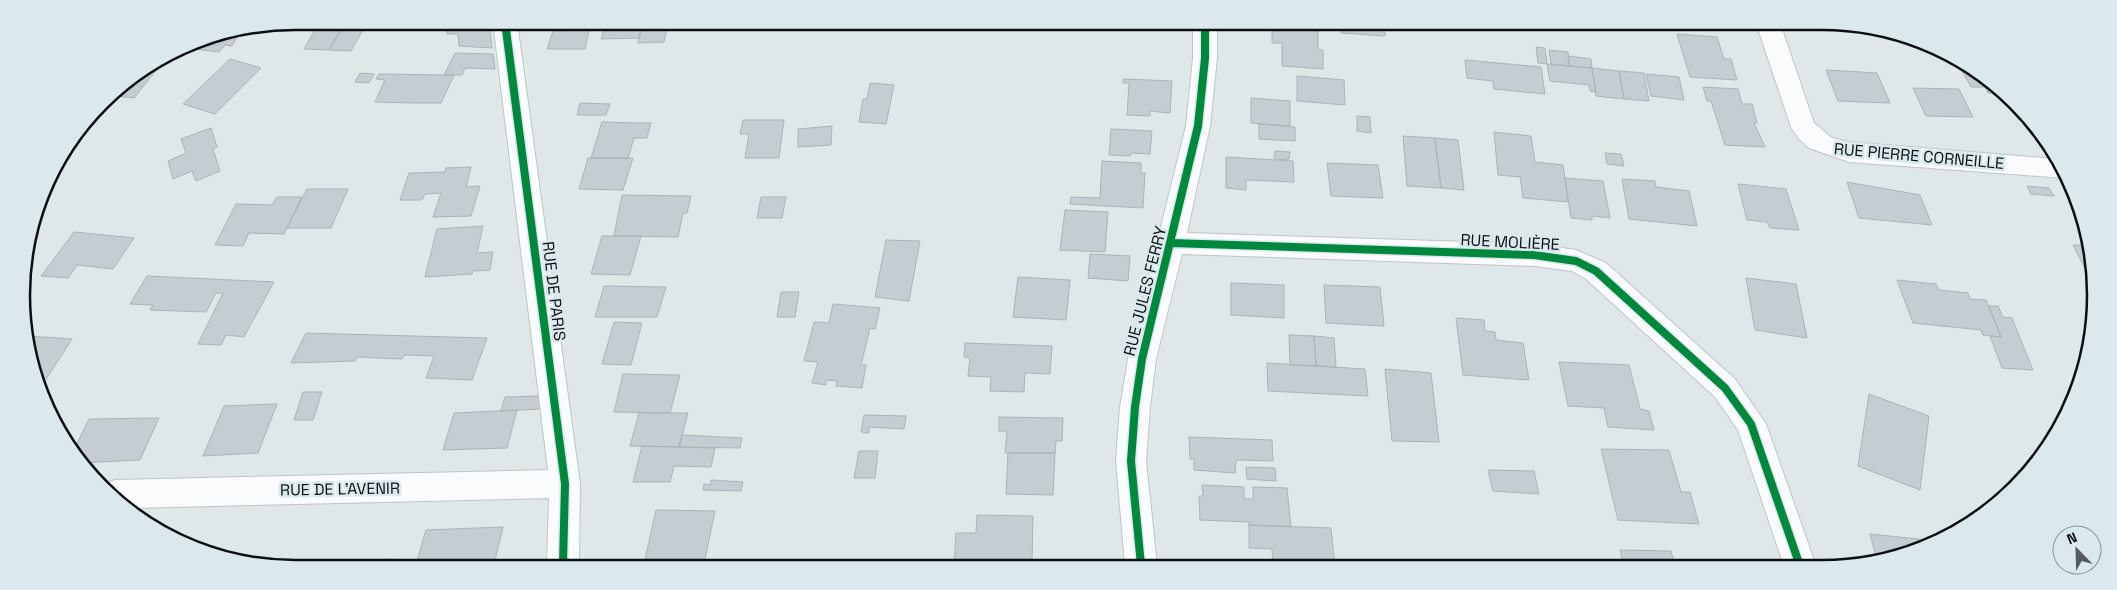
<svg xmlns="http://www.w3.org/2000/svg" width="2117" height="590" viewBox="0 0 2117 590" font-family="'Space Grotesk',sans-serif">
<rect width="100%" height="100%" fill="#dfe7e9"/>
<path fill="#c5cdd2" stroke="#adb2b4" d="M320 21H346L329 50 304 49Z
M346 21H368L351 51 329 50Z
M446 22H489L492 48 459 46 458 34H447Z
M555 22H637L636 25 554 27Z
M1341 25H1384L1385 36 1341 33Z
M667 28 664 42 638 43 641 29Z
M1272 28 1318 31V50H1323V69L1282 66V43H1272Z
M641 29 639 38 601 39 604 30Z
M589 30 585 49H547L553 31Z
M240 32 232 46 225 45 219 52 194 49 199 43 218 45 224 35Z
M1677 34 1717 37 1724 59H1731L1737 80 1690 77Z
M1536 47 1545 48 1547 64 1538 63Z
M1549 50 1568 52 1569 66 1551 64Z
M455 53 493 54 495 69 465 68 462 75H444Z
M1568 56 1591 59 1592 68 1569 66Z
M230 59 261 68 215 114 183 104Z
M1465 60 1541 67 1545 94 1494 89 1493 81 1467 78Z
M1956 60 1974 67 2000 93H1988L1985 87H1971Z
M156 64H161L134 98 116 96 114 99 108 98 114 89Z
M1547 64 1592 68 1596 92 1590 91 1589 85 1550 81Z
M1592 68 1619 71 1624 99 1596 96Z
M1826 70 1877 73 1890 103 1838 101Z
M1619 71 1644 73 1649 101 1624 99Z
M360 73 374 74 369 83 355 82Z
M379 74 444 75H454L441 103H414L375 102 385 80 376 79Z
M1646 74 1679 77 1684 100 1651 96Z
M1297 76 1344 80 1345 105 1297 101Z
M1123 79 1172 81 1170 113 1150 111V116L1127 115 1129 83H1123Z
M870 83 894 85 886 124 859 122 863 99H867Z
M1703 87 1738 89 1742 104H1752L1757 123H1754L1765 147 1725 145 1711 101H1707Z
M1913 88 1959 89 1973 117 1926 116Z
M1251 98 1290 101V126L1251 123Z
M580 103 610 104 606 115H577Z
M1357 116 1370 117 1371 133 1357 131Z
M743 120H784L779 158H745L749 134H740Z
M602 122 638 123H651L647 138H634L628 158H591Z
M1259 124 1295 127V141L1259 139Z
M832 126 831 145 798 147V129Z
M211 128 217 147 213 149 220 171 196 181 192 171 173 179 168 161 186 153 181 139Z
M1111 129 1152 131 1150 154 1131 153 1130 156 1109 155Z
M1494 132 1531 136 1535 162 1563 165 1568 202 1523 198 1520 177 1498 175Z
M1403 136 1435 138 1441 188 1407 186Z
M1435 138 1458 140 1464 190 1441 188Z
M1275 151 1290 152 1289 159 1276 160 1274 158Z
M1605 153 1621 154 1624 166 1607 164Z
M1226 157 1293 161 1294 182 1246 180V190L1226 188Z
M588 158H633L623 190 579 189Z
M1102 161 1141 163V173H1145L1143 208 1070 204 1071 197 1100 198Z
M1327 163 1378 165 1383 198 1331 196Z
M471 167 466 187 480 186 471 216 433 217 441 193 425 194 422 200H400L409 173 445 172 446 168Z
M1565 178 1603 181 1610 218 1592 216V220L1571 218Z
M1622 179 1655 181 1656 187 1689 191 1697 226 1629 219Z
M1847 182 1920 195 1932 225 1859 218Z
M1738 184 1786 189 1799 230 1770 228 1767 222 1747 220Z
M2027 186 2049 188 2054 196 2031 194Z
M307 189H348L331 228H287Z
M622 195 691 196 687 213H683L678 237 614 236Z
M277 197H302L284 234 249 233 243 246 215 245 236 204 272 205Z
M761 197H786L782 218H757Z
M1065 210 1108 212 1105 252 1060 250Z
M483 226 477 253 493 252 490 270 473 271 472 274 425 277 437 229Z
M74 232 134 238 113 269 77 265 68 278 41 276Z
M602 236H641L630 275 591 274Z
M886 240 920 241 909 301 875 297Z
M2073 245H2090V278Z
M1090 254 1130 256 1128 281 1088 278Z
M147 276 274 282 244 337 226 335 221 345 198 344 223 293H216L206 312 150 310 153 305 130 304Z
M1018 277 1070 280 1066 320 1013 317Z
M1746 278 1796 284 1807 338 1755 330Z
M1897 280 1936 284 1939 290 1968 293 1970 299 1986 300 2001 337 1983 335 1981 330 1913 323Z
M1231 283 1284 285V318L1231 315Z
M1324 285 1380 287 1384 326 1326 323Z
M604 286 666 287 657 317H595Z
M781 292H799L795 317H777Z
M833 304 880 308 875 329 870 328 861 365H866L862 388 836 386 837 381 826 380V385L812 383 818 362 804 361 814 322 829 323Z
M1989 306H1998L2003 317 2012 318 2033 370 2002 368 1990 336 2001 337Z
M1456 318 1484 320 1485 331 1495 332 1496 340 1523 343 1529 380 1463 375Z
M614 322 642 323 631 365 602 364Z
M306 333 377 335 487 338 472 380 426 378 434 356 404 355 402 359 357 357 355 361 291 363Z
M1289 335 1314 336 1316 366 1290 365Z
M28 336 72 339 41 387 31 366Z
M1314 336 1334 338 1336 367 1316 366Z
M965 343 1052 346 1050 374 1025 373 1024 392 990 391 991 377 968 376 970 358 964 357Z
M1559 362 1629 365 1640 409 1649 411 1654 430 1608 427 1604 408 1568 406Z
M1267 363 1365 369 1368 396 1268 391Z
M1385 369 1431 373 1439 442 1392 441Z
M623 374 680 375 670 413 614 412Z
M303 392H322L313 420H294Z
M1869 394 1929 416 1920 490 1858 466Z
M538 396 541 409 501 411 505 397Z
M277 404 258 453 203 456 224 406Z
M517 410 507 448 443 450 454 413Z
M639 413H688L679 447 630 446Z
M864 415 906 416 904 429 869 427V433L861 432Z
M999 417 1063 418 1062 441H1056L1055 453H1005L1007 431H999Z
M159 418 140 460 79 463 73 452 89 419Z
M682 435 742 438 740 448 679 447Z
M1189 437 1272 440 1273 461 1236 460 1235 473 1194 470V459H1190Z
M642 446 679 447 715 448 711 467 674 466 670 482H633Z
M1601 449 1669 450 1681 492H1690L1699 524 1618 520Z
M859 451H878L875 478H854Z
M1008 453H1055L1053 495 1006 494Z
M1246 467 1275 468 1276 481 1247 479Z
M1488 470 1534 471 1539 494 1493 491Z
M711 480 743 482 741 491 703 490 704 484 710 485Z
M1202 485 1244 487V499H1253V487L1287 488 1291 527 1249 525V522L1200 520 1199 496H1203Z
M656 510 715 511 704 564H644Z
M977 515 1033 516 1032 565H954L956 533H976Z
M1249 525 1331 528 1335 566 1273 565 1272 549 1249 548Z
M503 527 494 564H416L426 530Z
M1870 534 1937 541 1938 542 1877 560Z
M1620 550 1671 551 1675 566H1624Z
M394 559 393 564H314L315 562Z"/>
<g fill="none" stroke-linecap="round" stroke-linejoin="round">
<defs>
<path id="minor" d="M493 22H517L580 484 579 564H547L549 498 130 508 104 484 115 480 548 470Z
M1193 24H1217V58L1210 126 1187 233 1534 244 1576 250 1606 263 1735 379 1766 424 1816 566H1784L1738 430 1715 397 1586 279 1572 271 1534 266 1182 254 1156 359 1150 407 1146 461 1157 565H1125L1116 461 1120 407 1128 359 1186 126 1193 58Z
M1757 26H1781L1814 123 1832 138 1849 142 2056 159 2064 178 1849 162 1809 148 1799 139 1791 127Z"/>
</defs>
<use href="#minor" stroke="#bfc5c7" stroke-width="2"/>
<use href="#minor" fill="#fafbfc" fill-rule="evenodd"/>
<defs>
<path id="cycleway" d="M505 22 565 484 563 564
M1171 243 1534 255 1576 261 1596 271 1725 388 1751 424 1800 566
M1141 565 1131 461 1135 407 1142 359 1198 126 1205 58V24"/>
</defs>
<use href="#cycleway" stroke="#dbe9ed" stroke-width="11"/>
<use href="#cycleway" stroke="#00873e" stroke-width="8"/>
</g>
<g text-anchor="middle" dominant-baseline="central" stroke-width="5" stroke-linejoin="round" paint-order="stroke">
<g font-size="16" fill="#0c1012" stroke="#dbe9ed">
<text transform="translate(1919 156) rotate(5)">RUE PIERRE CORNEILLE</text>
<text transform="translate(1510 242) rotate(3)">RUE MOLIÈRE</text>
<text transform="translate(554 291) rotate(83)">RUE DE PARIS</text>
<text transform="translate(1145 291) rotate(-76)">RUE JULES FERRY</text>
<text transform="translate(340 489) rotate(-1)">RUE DE L'AVENIR</text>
</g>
</g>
<path d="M0 0H2117V590H0ZM295 30H1822A265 265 0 0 1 2087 295V295A265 265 0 0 1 1822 560H295A265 265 0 0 1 30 295V295A265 265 0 0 1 295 30Z" fill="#dbe9ed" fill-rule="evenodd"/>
<path fill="none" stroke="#0c1012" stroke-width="2.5" d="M295 30H1822A265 265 0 0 1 2087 295V295A265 265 0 0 1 1822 560H295A265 265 0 0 1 30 295V295A265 265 0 0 1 295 30Z"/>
<g transform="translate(2077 550) rotate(337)"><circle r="24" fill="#dbe9ed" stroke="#889295"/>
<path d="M0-4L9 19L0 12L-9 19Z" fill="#565b5d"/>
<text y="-8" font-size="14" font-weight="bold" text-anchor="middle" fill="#0c1012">N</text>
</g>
</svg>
